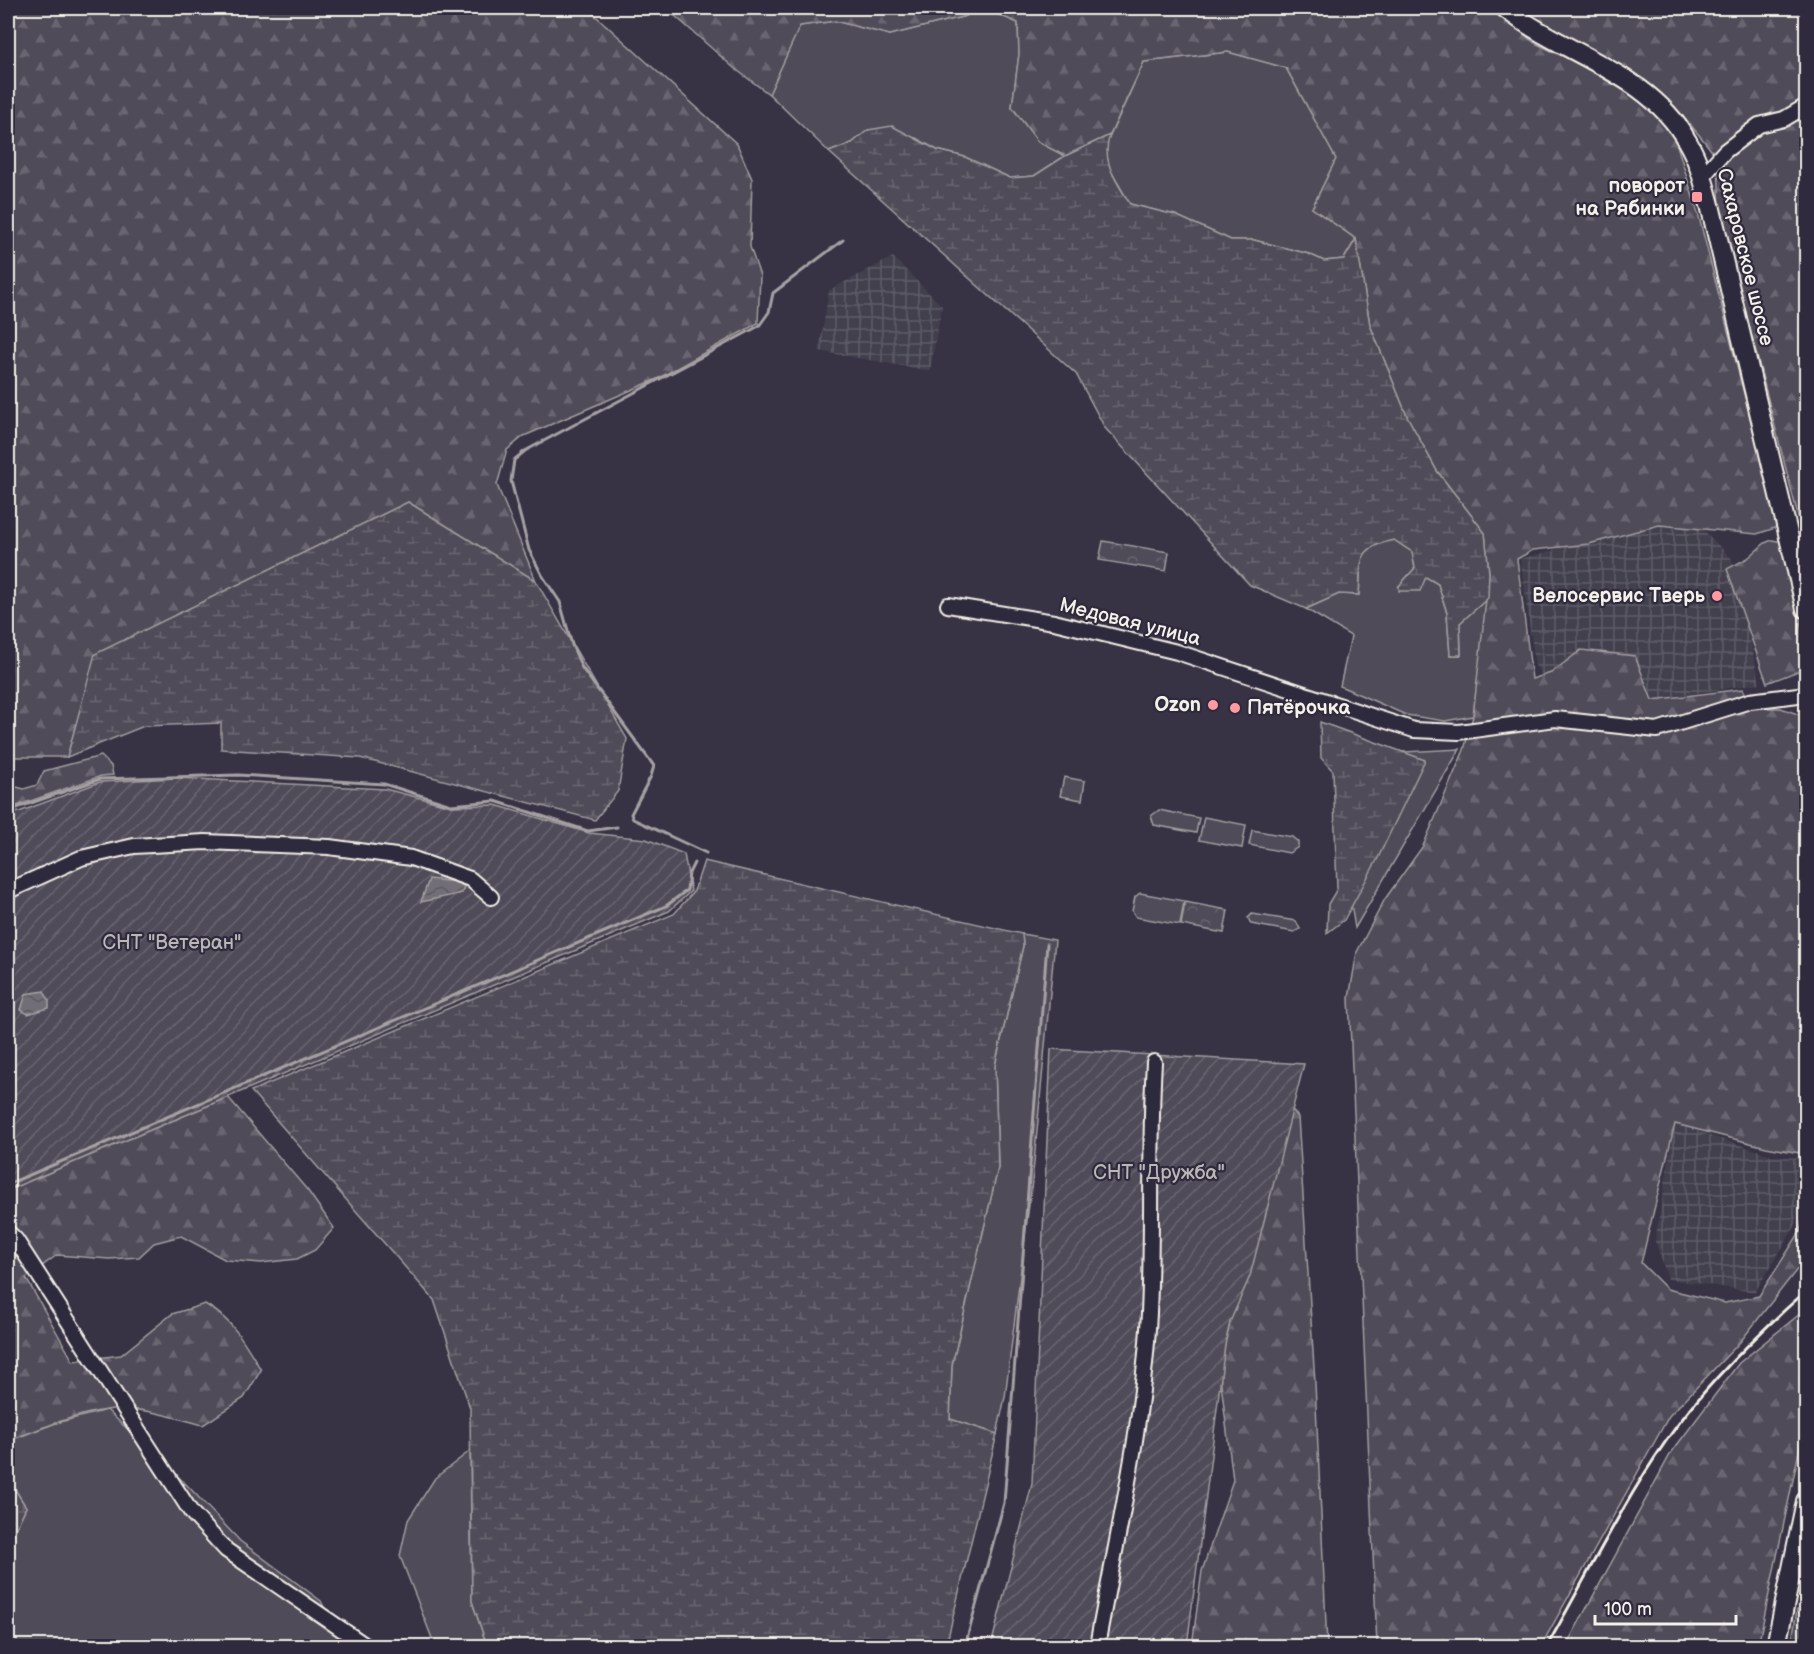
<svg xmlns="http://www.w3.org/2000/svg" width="1814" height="1654" viewBox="0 0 1814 1654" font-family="'Balsamiq Sans',sans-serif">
<defs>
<pattern id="industrial-grid" width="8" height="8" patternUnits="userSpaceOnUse" patternTransform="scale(1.5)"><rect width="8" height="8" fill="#433f4e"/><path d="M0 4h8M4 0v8" fill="none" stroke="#5f5b68"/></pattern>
<pattern id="forest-firs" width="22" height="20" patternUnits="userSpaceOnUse" patternTransform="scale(1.5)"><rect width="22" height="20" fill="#504b59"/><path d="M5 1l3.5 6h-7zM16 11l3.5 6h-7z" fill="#6a6571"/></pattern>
<pattern id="wetland-marsh" width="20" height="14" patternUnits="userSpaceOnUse" patternTransform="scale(1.5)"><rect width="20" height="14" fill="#504b59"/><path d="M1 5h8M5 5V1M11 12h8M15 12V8" fill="none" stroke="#6a6571"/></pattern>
<pattern id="park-crowns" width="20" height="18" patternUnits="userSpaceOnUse" patternTransform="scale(1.5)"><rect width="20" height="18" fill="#504b59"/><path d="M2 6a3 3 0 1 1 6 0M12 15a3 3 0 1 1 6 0" fill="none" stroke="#6a6571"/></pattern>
<pattern id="garden-furrows" width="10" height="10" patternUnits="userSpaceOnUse" patternTransform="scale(1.5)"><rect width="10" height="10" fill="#504b59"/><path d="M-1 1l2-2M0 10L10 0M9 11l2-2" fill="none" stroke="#6a6571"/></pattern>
<pattern id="water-waves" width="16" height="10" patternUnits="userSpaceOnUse" patternTransform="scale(1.5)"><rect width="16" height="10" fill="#726e77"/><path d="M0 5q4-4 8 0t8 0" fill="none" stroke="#5b595c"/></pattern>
</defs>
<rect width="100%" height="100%" fill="#373244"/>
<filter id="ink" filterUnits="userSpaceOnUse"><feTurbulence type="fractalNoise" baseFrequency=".0167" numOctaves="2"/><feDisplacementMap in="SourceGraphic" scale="12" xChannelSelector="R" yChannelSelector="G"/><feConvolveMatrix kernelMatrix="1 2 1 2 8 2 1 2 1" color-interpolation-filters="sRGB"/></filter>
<g filter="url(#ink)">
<path fill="url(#industrial-grid)" d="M893 257 942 306 930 371 819 351 829 290Z
M1688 514 1732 559 1760 683 1646 701 1553 695 1535 665 1520 559Z
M1675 1124 1771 1155 1806 1159 1795 1227 1755 1292 1668 1279 1655 1241Z"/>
<path fill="#504b59" stroke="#a29ea0" stroke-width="1.5" d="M975 8H983L1018 23 1019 54 1012 107 1038 142 1065 156 1034 176 1010 178 965 157 937 150 916 138 868 130 852 143 829 152 769 94 799 26 835 21 890 35 966 16Z
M1228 52 1286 68 1336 159 1312 208 1356 239 1344 259 1324 261 1309 254 1254 240H1231L1175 215 1130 204 1107 164 1105 147 1144 62Z
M1394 540 1412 552 1415 568 1399 586 1424 580 1426 577 1438 584 1447 613 1450 655H1461L1460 623 1488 598 1473 716 1445 721 1406 715 1340 686 1351 636 1306 609 1339 594 1359 595C1362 560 1355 548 1394 540Z
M1460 749 1355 928 1346 873V755Z
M1159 810 1199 818 1196 833 1154 825 1151 816Z
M1204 817 1246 825 1242 848 1199 840Z
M1252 830 1292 837 1298 842V847L1289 853 1249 845Z
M1140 893 1184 901 1180 925 1136 917 1132 911 1135 897Z
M1252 914 1296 921 1300 929 1294 932 1251 924 1248 918Z
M1022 934 1055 940 1033 1173 1005 1397 997 1434 950 1419 952 1365 998 1168 995 1066 1023 946Z
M107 1410 185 1483 240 1541 321 1601 341 1640 336 1646H8V1545L26 1507 8 1478V1441L56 1423Z
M470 1451 472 1601 485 1640 492 1646H435L400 1556 408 1520 435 1478Z"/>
<path fill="url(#forest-firs)" stroke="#a29ea0" stroke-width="1.5" d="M8 8H587L737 144 752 179 750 247 760 276 758 323 657 379 524 436 507 450 497 485 536 581 408 502 96 654 67 757H8Z
M666 8H975L966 16 890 35 835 21 800 26 769 94 734 68Z
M983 8H1491L1535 43 1622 84 1650 107 1673 132 1699 217 1778 527 1757 534 1659 525 1589 544 1533 550 1517 559 1532 679 1551 673 1581 650 1635 656 1652 700 1743 689 1754 708H1781L1806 717V1154L1766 1147 1675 1124 1641 1263 1667 1289 1725 1303 1759 1296 1800 1232 1806 1203V1258L1740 1342 1669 1416 1541 1646H1377L1349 998 1357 952 1385 899 1423 846 1464 750 1473 716 1489 573 1485 533 1437 471 1407 416 1370 325 1356 239 1312 208 1336 159 1286 68 1228 52 1144 62 1110 135 1065 156 1038 142 1012 107 1019 54 1018 23Z
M1517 8H1806V103L1716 157C1667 86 1600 56 1527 16Z
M1806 109V547L1720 212 1718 164 1761 127Z
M1772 540 1783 542 1806 647V668L1767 683 1727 569 1748 558 1765 543Z
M101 756 111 766 113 775 101 776 8 809V788L13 786 24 789 37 785 44 771Z
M228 1097 308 1191 334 1228 315 1250 297 1259 261 1263 226 1260 181 1236 154 1243 139 1257 109 1259 57 1255 26 1278 73 1361 121 1355 172 1314 205 1304C232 1319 246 1344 261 1370L244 1398 203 1425C173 1417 137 1405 106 1410 72 1415 39 1429 8 1441V1190Z
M1287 1103 1298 1117 1315 1383 1327 1646H1192L1202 1571 1233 1480 1216 1343Z
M1806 1309V1418L1758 1646H1566L1671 1453 1739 1363Z
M1797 1610 1806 1611V1646H1791Z"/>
<path fill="url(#wetland-marsh)" stroke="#a29ea0" stroke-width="1.5" d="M892 126 937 150 965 157 1010 178 1034 176 1065 156 1110 135C1100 161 1117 182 1130 204L1175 215 1231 240H1254L1309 254 1324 261 1344 259 1356 239 1370 325 1407 416 1437 471 1485 533 1489 573 1488 598 1460 623 1461 655H1450L1447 613 1438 584 1426 577 1420 591H1399V586L1415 568 1412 552 1394 540C1356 547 1361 562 1359 595L1339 594 1306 609 1250 585 1105 428 1076 374 829 152 852 143 868 130Z
M408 502 536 581 627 739 618 791 595 820 360 758 221 749V723L144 726 67 757 95 654Z
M1320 722 1425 760 1377 860 1344 920 1327 933 1328 904 1337 889 1333 771 1321 758Z
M704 861 1022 934 1023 946 995 1065 998 1168 952 1365 950 1419 997 1434 946 1646H492L485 1640 472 1601 470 1408 434 1300 251 1091 674 914 694 891Z
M8 1478 26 1507 8 1545Z"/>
<path fill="url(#park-crowns)" stroke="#a29ea0" stroke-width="1.5" d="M1103 541 1169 552 1166 571 1099 560Z
M1064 777 1085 781 1082 800 1060 796Z
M1185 902 1228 910 1224 933 1181 925Z"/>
<path fill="url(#garden-furrows)" stroke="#a29ea0" stroke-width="1.5" d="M176 778 385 789 451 806 495 805 589 833 646 839 684 854 691 891 669 911 8 1190V816L100 782Z
M1051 1049 1304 1064 1250 1276 1230 1322 1225 1345 1187 1646H991L1032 1484Z"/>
<path fill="url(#water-waves)" stroke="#a6a2a4" stroke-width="1.5" d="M429 879 465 883 462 893 421 902Z
M44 991 49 1001V1008L28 1014 21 1010 26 994Z"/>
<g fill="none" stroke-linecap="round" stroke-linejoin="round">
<path stroke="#a6a2a4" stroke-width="3" d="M8 811 100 779 238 775 384 784 451 805 495 801 588 831 617 827
M706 853 633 819 631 814 651 776 654 766 582 668 572 645 560 602 542 575 529 550 511 481 514 460 525 451 759 326 769 312 773 293 843 240
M8 1184 666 906 687 890 689 873 694 863
M965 1646 1004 1503 1047 944"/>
<defs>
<path id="minor" d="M1702 177 1725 151 1759 125 1784 119 1806 106
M948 605 1054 622 1177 652 1414 730 1459 732 1555 719 1657 730 1750 701 1806 694
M8 891 81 858 134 846 205 842 329 847 411 858 470 879 491 897
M8 1232 16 1240 191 1512 226 1550 366 1646
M1097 1646C1117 1536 1143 1426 1149 1313 1153 1229 1149 1145 1154 1062"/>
<path id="major" d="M1505 8C1563 55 1649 72 1687 141 1699 161 1704 183 1710 205L1806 609
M1776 1646 1806 1501"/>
</defs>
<use href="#minor" stroke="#f4f1e8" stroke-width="18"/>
<use href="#major" stroke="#f4f1e8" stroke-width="22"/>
<use href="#minor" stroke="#2f2a3d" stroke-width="14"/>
<use href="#major" stroke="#2f2a3d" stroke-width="18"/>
<path stroke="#f4f1e8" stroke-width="3" d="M1547 1646C1586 1578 1621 1506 1666 1441 1705 1385 1755 1336 1806 1291"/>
</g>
</g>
<g fill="#ff9aa2" stroke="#2f2a3d" stroke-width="2">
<rect x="1691" y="191" width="12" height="12" rx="3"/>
<circle cx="1717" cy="596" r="6"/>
<circle cx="1213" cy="705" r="6"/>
<circle cx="1235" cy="708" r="6"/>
</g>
<g text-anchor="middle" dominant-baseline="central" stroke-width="4.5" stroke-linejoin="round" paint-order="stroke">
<g font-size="20" font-weight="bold" fill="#f4f1e8" stroke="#2f2a3d" text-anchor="end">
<text x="1685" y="186">поворот<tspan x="1685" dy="23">на Рябинки</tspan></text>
<text x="1705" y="596">Велосервис Тверь</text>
<text x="1201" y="705">Ozon</text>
<text x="1247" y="708" text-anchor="start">Пятёрочка</text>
</g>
<g font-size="20" fill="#f4f1e8" stroke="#2f2a3d">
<text transform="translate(1745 257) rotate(76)">Сахаровское шоссе</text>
<text transform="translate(1130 622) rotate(14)">Медовая улица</text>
</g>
<g font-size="20" fill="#bbb7b6" stroke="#2f2a3d">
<text x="172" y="943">СНТ "Ветеран"</text>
<text x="1159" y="1173">СНТ "Дружба"</text>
</g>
</g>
<rect width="1814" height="1654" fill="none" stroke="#2f2a3d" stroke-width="30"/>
<rect x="15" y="15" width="1784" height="1624" fill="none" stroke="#f4f1e8" stroke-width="2" filter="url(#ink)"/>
<path d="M1595 1615v9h141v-9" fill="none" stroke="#f4f1e8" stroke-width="3"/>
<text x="1604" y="1615" font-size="18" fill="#f4f1e8" stroke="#2f2a3d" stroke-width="4.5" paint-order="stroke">100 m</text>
</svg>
